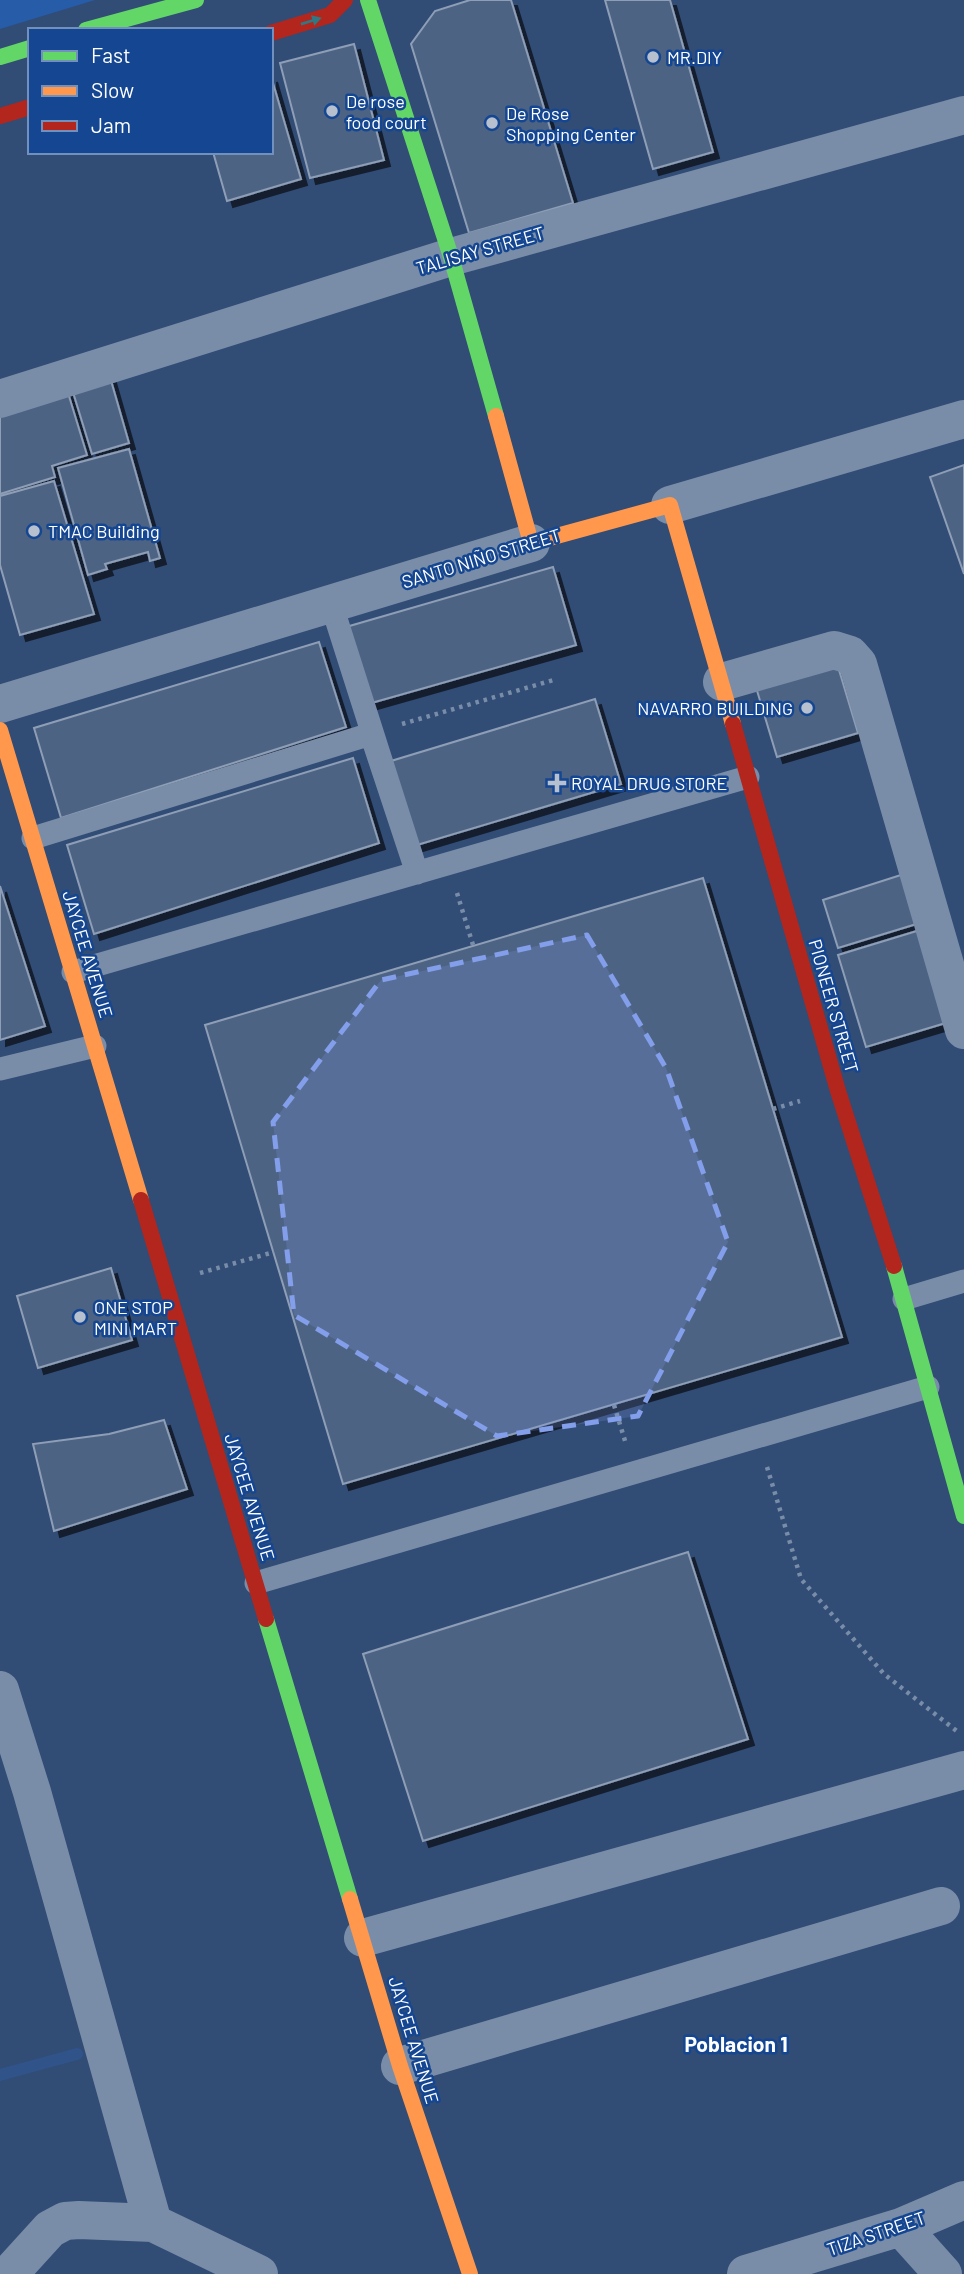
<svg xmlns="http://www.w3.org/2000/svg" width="964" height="2274" viewBox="0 0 964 2274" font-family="Barlow,sans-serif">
<defs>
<filter id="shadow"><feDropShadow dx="6" dy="6" stdDeviation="0" flood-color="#0009"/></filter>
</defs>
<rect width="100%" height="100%" fill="#314c75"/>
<path fill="#275ca9" d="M0 0H95L0 29Z"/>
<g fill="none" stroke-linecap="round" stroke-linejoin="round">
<path stroke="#30538a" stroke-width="12" d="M0 2075 77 2054"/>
</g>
<path fill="#4e6484" stroke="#8e9eb6" stroke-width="2" filter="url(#shadow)" d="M470 0H511L573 203 469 233 411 44 435 11Z
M605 0H670L713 152 653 169Z
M354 44 384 160 310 178 280 63Z
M271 76 301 179 227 201 213 152H271Z
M110 377 129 443 92 454 72 389Z
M65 383 87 455 52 466 55 477 0 494V403Z
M129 449 160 558 150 561 148 552 105 564 107 569 88 575 58 468Z
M964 465V574L930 477Z
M54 481 94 614 20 635 0 565V496Z
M553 567 576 645 368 704 346 627Z
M319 642 346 727 61 818 34 728Z
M836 660 858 733 777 757 755 684Z
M595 699 621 784 417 845 391 761Z
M353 758 379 843 94 934 67 845Z
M907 873 923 922 838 948 823 900Z
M703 878 842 1337 343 1484 205 1025Z
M0 886 45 1026 0 1040Z
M920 930 949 1022 866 1047 838 955Z
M111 1268 132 1340 38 1368 17 1296Z
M164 1420 187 1489 54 1531 33 1444 109 1434Z
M688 1552 748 1739 423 1841 363 1654Z"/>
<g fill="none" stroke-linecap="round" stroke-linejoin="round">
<path stroke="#798da8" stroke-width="4.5" stroke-dasharray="3.5 5" stroke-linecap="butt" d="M402 724 557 679
M457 893 473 945
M773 1109 800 1101
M200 1273 274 1252
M614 1405 626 1444
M767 1467 801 1579 884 1674 958 1732"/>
<path stroke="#798da8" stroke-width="23" d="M33 838 371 734 417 873 331 603
M73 972 748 777
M0 1069 95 1046
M904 1299 964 1281
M256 1583 928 1387"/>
<path stroke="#798da8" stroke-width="38" d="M0 399 451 257 964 115
M670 505 964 419
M722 682 834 650 850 655 858 664 964 1030
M0 704 531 543
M0 1690 32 1792 153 2223
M363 1938 964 1770
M400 2066 941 1906
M901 2227 943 2274
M9 2274 50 2229 65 2221 79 2220 153 2223 259 2274
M746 2274 901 2227 964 2200"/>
<path stroke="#63d668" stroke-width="16" d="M368 0 451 257 496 416
M86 30 196 0
M0 57 30 48
M894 1266 964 1516
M266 1619 350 1899"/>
<path stroke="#ff974d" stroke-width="16" d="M496 416 531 543 670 505 733 724
M0 730 141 1200
M350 1899 400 2066 470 2274"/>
<path stroke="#b3261e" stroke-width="16" d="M271 33 330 15 345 0
M0 116 30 107
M733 724 838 1091 894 1266
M141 1200 266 1619"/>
</g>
<defs><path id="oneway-solid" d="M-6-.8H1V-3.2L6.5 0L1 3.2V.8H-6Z" transform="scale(1.75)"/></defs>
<use fill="#307883" href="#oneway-solid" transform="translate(311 21) rotate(-17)"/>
<path fill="#839eea" fill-opacity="0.2" stroke="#839eea" stroke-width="5" stroke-dasharray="14 9" stroke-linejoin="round" d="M587 935 666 1068 728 1242 638 1416 497 1436 294 1315 273 1122 381 980Z"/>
<g fill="#b7c0cf" stroke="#144692" stroke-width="2.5">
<circle cx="653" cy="57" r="7"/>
<circle cx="332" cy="111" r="7"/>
<circle cx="492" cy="123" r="7"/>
<circle cx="34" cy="531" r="7"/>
<circle cx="807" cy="708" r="7"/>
<path d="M553.5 772.5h7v7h7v7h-7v7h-7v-7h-7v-7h7z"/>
<circle cx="80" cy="1317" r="7"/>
</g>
<g text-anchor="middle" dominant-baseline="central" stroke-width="5" stroke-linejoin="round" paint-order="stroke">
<g font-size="18" fill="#fff" stroke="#144692" text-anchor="start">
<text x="667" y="57">MR.DIY</text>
<text x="346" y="101">De rose<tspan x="346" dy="21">food court</tspan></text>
<text x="506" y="113">De Rose<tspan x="506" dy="21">Shopping Center</tspan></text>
<text x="48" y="531">TMAC Building</text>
<text x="793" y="708" text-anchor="end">NAVARRO BUILDING</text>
<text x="571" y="783">ROYAL DRUG STORE</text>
<text x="94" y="1307">ONE STOP<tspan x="94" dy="21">MINI MART</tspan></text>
</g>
<g font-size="18" fill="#fff" stroke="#144692">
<text transform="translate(480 250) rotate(-16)">TALISAY STREET</text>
<text transform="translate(481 558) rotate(-17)">SANTO NIÑO STREET</text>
<text transform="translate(88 954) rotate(73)">JAYCEE AVENUE</text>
<text transform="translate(834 1006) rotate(74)">PIONEER STREET</text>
<text transform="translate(250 1497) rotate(73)">JAYCEE AVENUE</text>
<text transform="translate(414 2040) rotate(73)">JAYCEE AVENUE</text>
<text transform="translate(876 2233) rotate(-19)">TIZA STREET</text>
</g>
<g font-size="21" font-weight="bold" fill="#fff" stroke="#144692">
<text x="736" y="2043">Poblacion 1</text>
</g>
</g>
<rect x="28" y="28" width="245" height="126" fill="#144692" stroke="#7290be" stroke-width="2"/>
<rect x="42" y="51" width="35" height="10" fill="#63d668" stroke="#7290be" stroke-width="2"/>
<text x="91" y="63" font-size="21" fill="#ffffff">Fast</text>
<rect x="42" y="86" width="35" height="10" fill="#ff974d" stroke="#7290be" stroke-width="2"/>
<text x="91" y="98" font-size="21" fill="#ffffff">Slow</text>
<rect x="42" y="121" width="35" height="10" fill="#b3261e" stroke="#7290be" stroke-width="2"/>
<text x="91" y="133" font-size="21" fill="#ffffff">Jam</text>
</svg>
